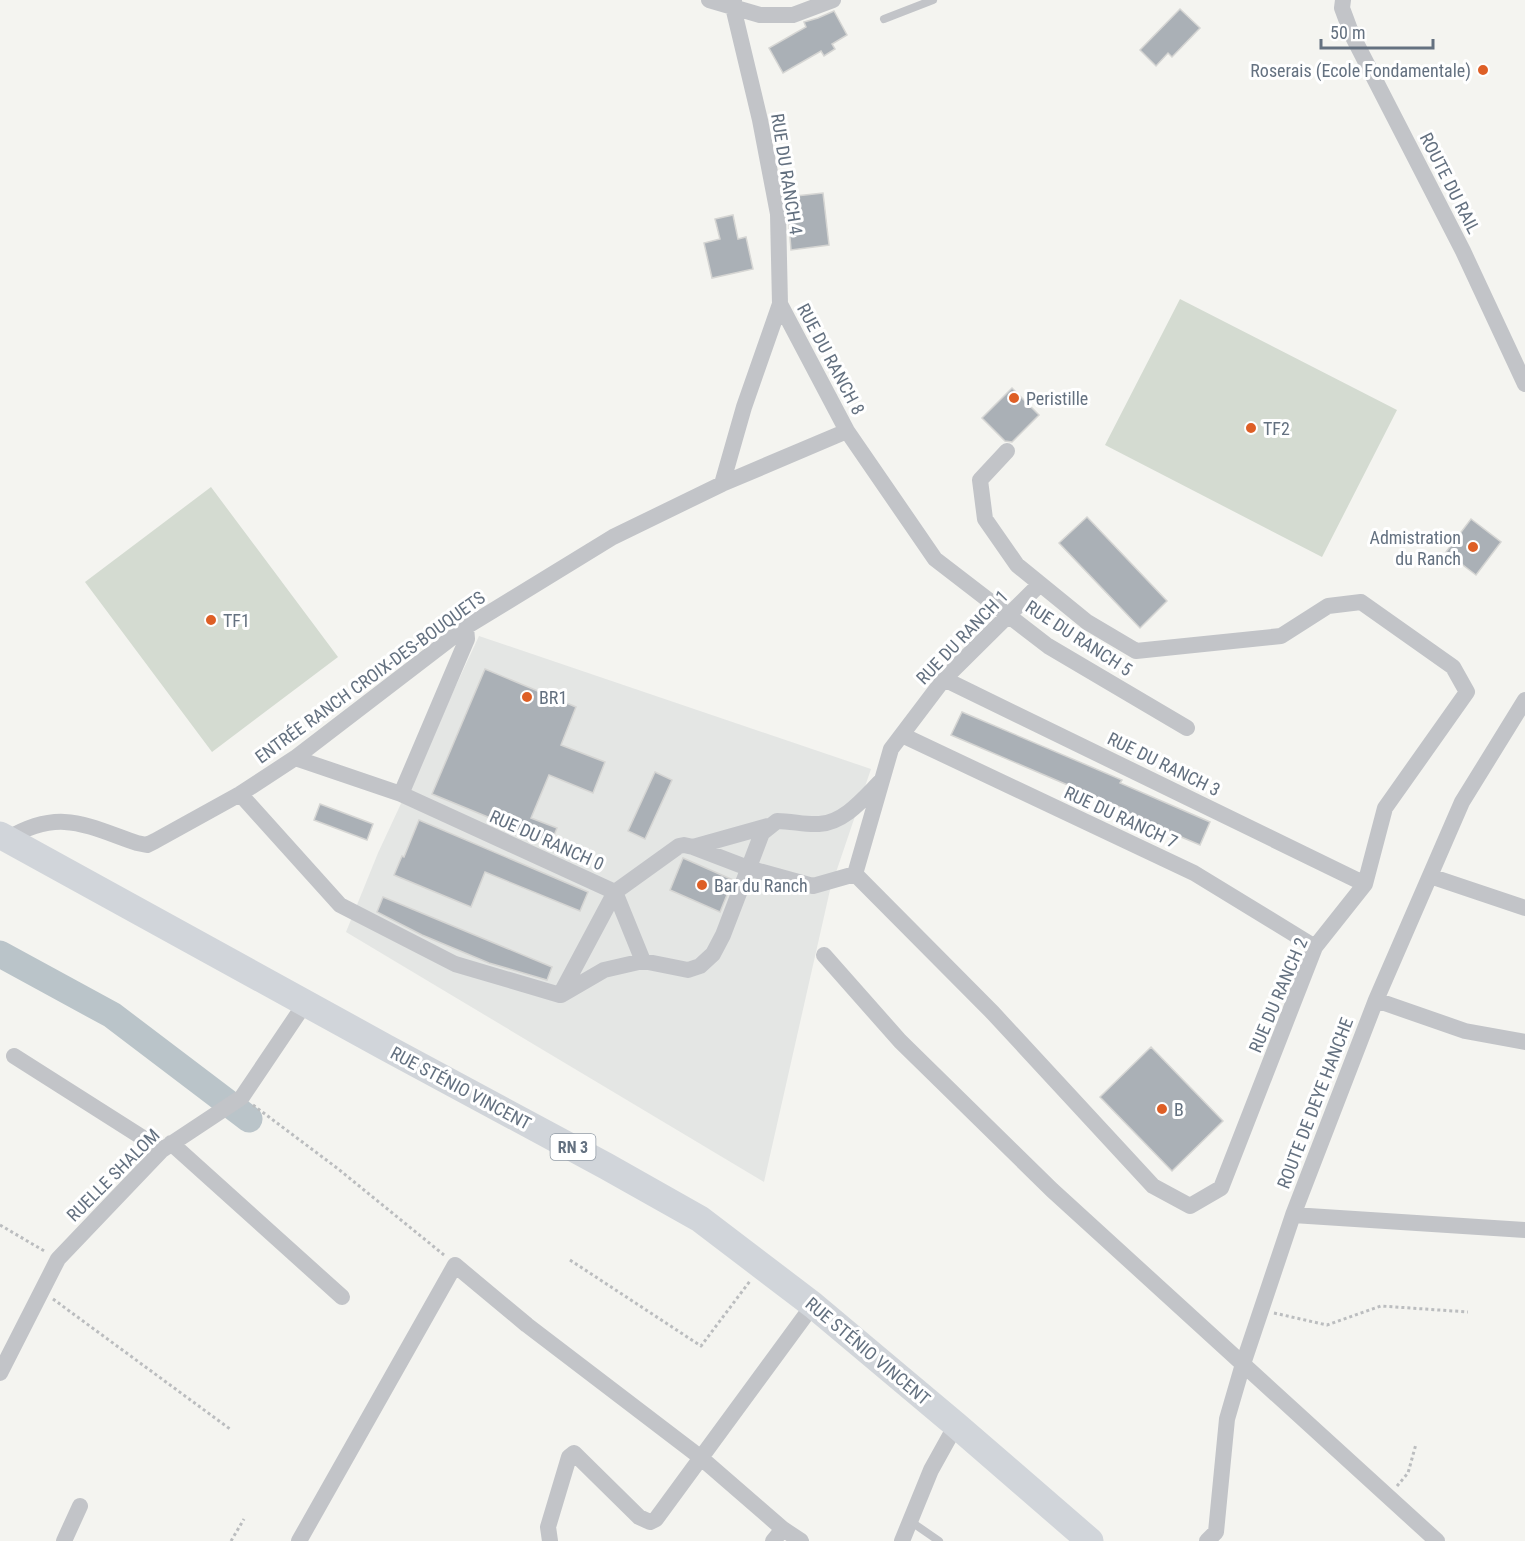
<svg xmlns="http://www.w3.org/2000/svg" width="1525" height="1541" viewBox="0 0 1525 1541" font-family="'Roboto Condensed',sans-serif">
<rect width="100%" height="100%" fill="#f4f4f0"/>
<path fill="#e4e6e4" d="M479 636 871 769 830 890 764 1182 346 932 378 853Z"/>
<path fill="#d4dbd1" d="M1180 299 1397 410 1322 557 1105 445Z
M211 487 338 657 212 752 85 582Z"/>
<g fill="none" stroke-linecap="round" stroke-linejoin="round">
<path stroke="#bac4c9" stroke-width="27" d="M0 954 112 1015 249 1119"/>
</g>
<path fill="#aab0b6" stroke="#d5d5d3" stroke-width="1.5" d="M1180 9 1200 28 1172 57 1168 53 1156 66 1140 50Z
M834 11 847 35 832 44 835 49 824 56 821 51 783 73 769 48 806 27 804 22 818 18Z
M823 193 829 245 791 250 788 211 798 210 796 196Z
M733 215 738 239 746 237 753 269 712 278 704 243 720 239 715 219Z
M1012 388 1039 415 1012 442 1005 441 982 418Z
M1087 517 1167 601 1140 628 1059 543Z
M1471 519 1501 542 1476 575 1446 552Z
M485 669 576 707 561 745 605 762 593 793 549 775 531 818 557 828 551 843 432 794Z
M962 712 1122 780 1120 783 1210 822 1200 845 1125 813 1126 810 951 735Z
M655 772 672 780 645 839 628 831Z
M320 804 373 824 367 840 314 820Z
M419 820 588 892 580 911 485 872 471 907 394 875 402 856 404 857Z
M683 858 733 880 720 912 670 890Z
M383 897 552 967 547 980 489 963 422 935 377 912Z
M1151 1047 1223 1121 1172 1171 1100 1097Z"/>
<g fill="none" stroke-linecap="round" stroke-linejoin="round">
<path stroke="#bbbdbf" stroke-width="3" stroke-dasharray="3 3" stroke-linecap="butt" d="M253 1105 337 1168 444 1255
M0 1225 46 1252
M570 1260 701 1346 750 1281
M53 1299 230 1429
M1274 1313 1327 1325 1381 1306 1468 1312
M1397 1486 1408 1473 1416 1444
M231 1541 244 1519"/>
<path stroke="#c2c4c8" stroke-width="8" d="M884 19 933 0
M910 1521 939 1541"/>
<path stroke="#c2c4c8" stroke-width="16" d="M709 0 760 15H793L833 0
M1343 0 1342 8 1352 35 1463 251 1525 384
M780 304 847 431 935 559 1048 646 1187 728
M722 484 744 407 780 304 778 214 760 120 733 7 734 0
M944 679 1365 884
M902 735 1194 873 1315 947
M240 794 340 905 455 964 560 995 615 892 401 794 295 758
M401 794 467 639 466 627
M7 839C59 808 85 825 137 843L147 845 155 841 240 794 295 758 466 627 613 537 722 484 847 431
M693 847 768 826
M855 874 993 1013 1153 1186 1190 1206 1221 1188 1315 947 1365 884 1385 808 1467 692 1453 667 1361 602 1328 606 1281 636 1136 651 1087 622 1017 565 985 519 980 480 1007 451
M1430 876 1525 908
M824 955 900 1041 1052 1190 1437 1541
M643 961 615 892 679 846 684 845 693 847 748 868 813 886 855 874 891 749 944 679 1040 584
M561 995 604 970 643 961 688 970 700 966 713 954 723 935 762 833 777 821C792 821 805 825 819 824 844 823 864 798 880 782
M1376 1000 1465 1031 1525 1042
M14 1056 162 1150
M171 1143 342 1297
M1293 1215 1525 1230
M0 1373 58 1259 162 1150 242 1097 306 1002
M64 1541 80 1506
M299 1541 455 1265 527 1325 700 1457 783 1529
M550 1541 548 1527 569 1457 574 1453 639 1517 650 1522 656 1519 813 1305
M773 1541 783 1529 801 1541
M902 1541 931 1470 956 1425
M1207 1541 1216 1532 1227 1419 1243 1364 1293 1215 1376 1000 1462 802 1525 700"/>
<path stroke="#d1d5da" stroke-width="27" d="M0 835 385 1047 606 1166 700 1219 813 1305 956 1425 1090 1541"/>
</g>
<g fill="#de5f26" stroke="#fff" stroke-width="2">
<circle cx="1483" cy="70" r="6"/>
<circle cx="1014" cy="398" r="6"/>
<circle cx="1251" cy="428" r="6"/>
<circle cx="1473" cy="547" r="6"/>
<circle cx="211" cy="620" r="6"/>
<circle cx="527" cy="697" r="6"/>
<circle cx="702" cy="885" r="6"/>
<circle cx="1162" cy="1109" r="6"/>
</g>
<g text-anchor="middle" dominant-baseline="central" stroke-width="6" stroke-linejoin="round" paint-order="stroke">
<rect fill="#fff" stroke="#929ca6" stroke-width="1.5" x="550.5" y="1134" width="45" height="26" rx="4.5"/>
<g font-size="16" font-weight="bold" fill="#647180">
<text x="573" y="1147">RN 3</text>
</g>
<g font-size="18" fill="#647180" stroke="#fff" text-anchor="start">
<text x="1471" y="70" text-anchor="end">Roserais (Ecole Fondamentale)</text>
<text x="1026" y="398">Peristille</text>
<text x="1263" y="428">TF2</text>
<text x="1461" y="537" text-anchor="end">Admistration<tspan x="1461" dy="21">du Ranch</tspan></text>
<text x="223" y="620">TF1</text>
<text x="539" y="697">BR1</text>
<text x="714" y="885">Bar du Ranch</text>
<text x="1174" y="1109">B</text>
</g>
<g font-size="18" fill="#647180" stroke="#fff">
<text transform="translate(787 174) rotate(81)">RUE DU RANCH 4</text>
<text transform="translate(1450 183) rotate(63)">ROUTE DU RAIL</text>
<text transform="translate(831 359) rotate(62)">RUE DU RANCH 8</text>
<text transform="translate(962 637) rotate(-46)">RUE DU RANCH 1</text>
<text transform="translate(1079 638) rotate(33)">RUE DU RANCH 5</text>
<text transform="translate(370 677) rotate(-36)">ENTRÉE RANCH CROIX-DES-BOUQUETS</text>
<text transform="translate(1164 764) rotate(26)">RUE DU RANCH 3</text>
<text transform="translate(1121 817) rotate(25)">RUE DU RANCH 7</text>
<text transform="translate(547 840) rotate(24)">RUE DU RANCH 0</text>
<text transform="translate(1278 995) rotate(-67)">RUE DU RANCH 2</text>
<text transform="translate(461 1088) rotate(28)">RUE STÉNIO VINCENT</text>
<text transform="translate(1315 1103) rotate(-69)">ROUTE DE DEYE HANCHE</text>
<text transform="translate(113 1175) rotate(-45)">RUELLE SHALOM</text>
<text transform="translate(868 1351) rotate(40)">RUE STÉNIO VINCENT</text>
</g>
</g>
<path d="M1321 39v9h112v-9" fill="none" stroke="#647180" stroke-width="3"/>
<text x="1330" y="39" font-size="18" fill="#647180" stroke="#ffffff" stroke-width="4.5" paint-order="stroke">50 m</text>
</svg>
